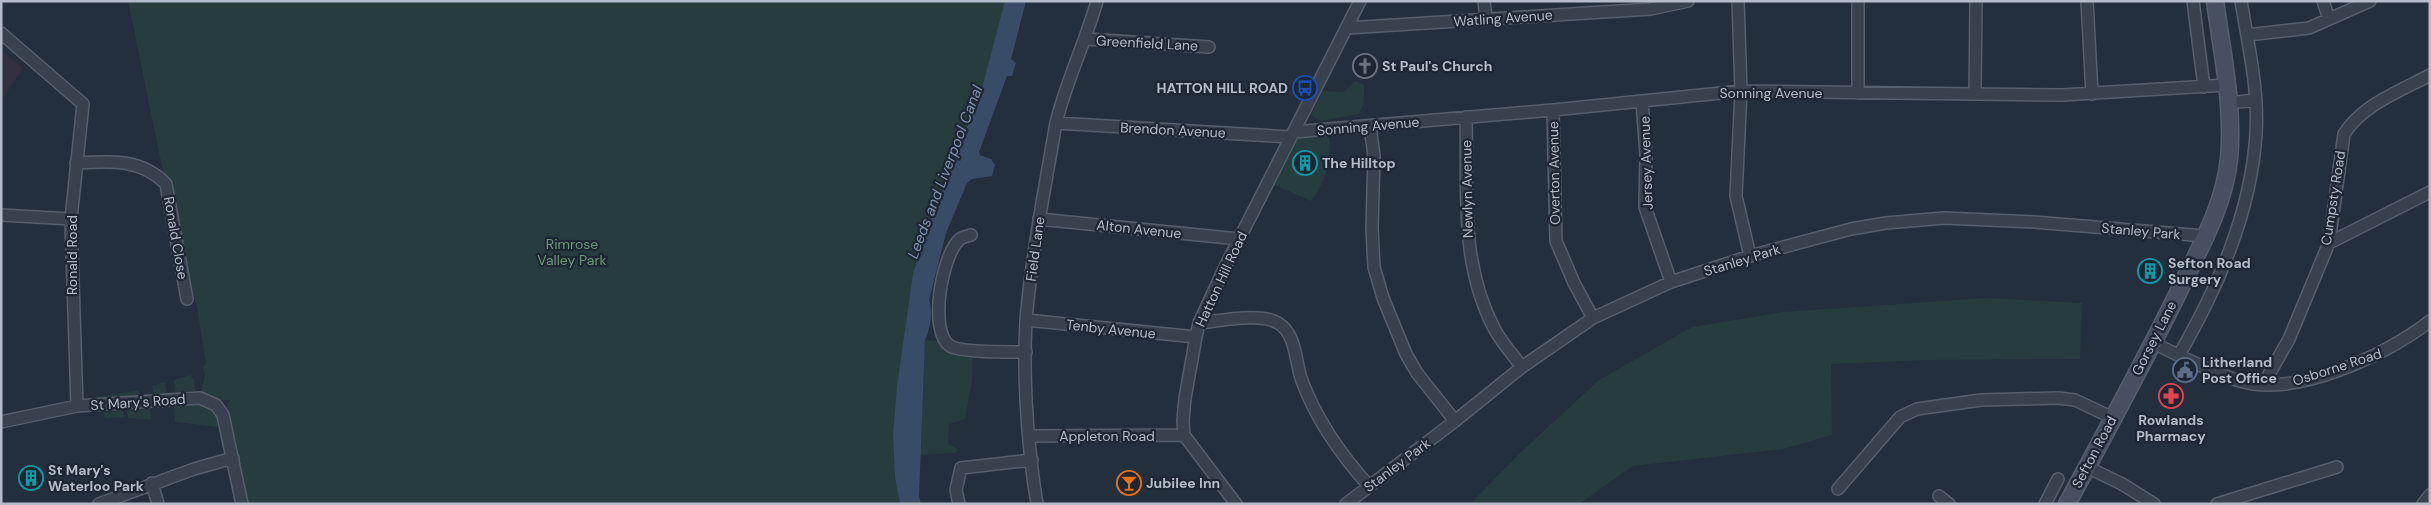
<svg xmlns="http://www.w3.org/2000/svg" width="2431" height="505" viewBox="0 0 2431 505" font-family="'DM Sans',sans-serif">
<rect width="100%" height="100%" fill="#242f3e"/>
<path fill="#32303f" d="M1 51 23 68 1 101Z"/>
<path fill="#263c3f" d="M128 1H1016L926 261 911 504H242L223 415 230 400H220L201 391 205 376 203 367 206 363 197 307 161 162Z
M1355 81 1364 85V102L1359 114 1320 121 1311 115 1323 91 1344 92Z
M1329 136C1332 161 1326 181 1311 201L1275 185 1298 138Z
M1986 298 2082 303 2080 359 1926 360 1831 364 1832 435 1783 449 1633 466 1579 504H1470L1520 453 1599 380 1692 327 1784 312Z
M925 340 973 344 972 381 965 419 949 424 948 444 957 449 956 453 920 455Z
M191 375 192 379H194L195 391 175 392 174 380Z
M165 382 167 393 154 395 152 386Z
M138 390 139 396 90 401V399Z
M198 405C214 407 218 417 223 431L219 427 175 422 174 407Z
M150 409 151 420 128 418 127 411Z
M123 411 124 417 105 418 104 413Z"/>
<path fill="#394c67" d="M1005 1H1026L1011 59 1016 63 1012 76H1007L979 152 980 155 991 159 995 165 992 176 972 179 967 183 946 233 929 300C933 311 930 330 925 340L919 496 921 504H900L895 477 893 435 897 386 913 274 932 215 981 92Z"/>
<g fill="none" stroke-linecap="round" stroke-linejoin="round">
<defs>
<path id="minor" d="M1484 1 1486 19
M1738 1 1741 91 1736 196 1750 256
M1858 1V93
M2087 1 2092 94
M2193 1 2204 87
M2323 1 2329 19
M1347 28 1651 9 1688 1
M1 33 83 104 71 219 77 406
M2247 35 2309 28 2370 1
M1086 39 1209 47
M1975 94 1976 1
M1642 101 1646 155 1645 207 1671 282
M2228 103 2256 100
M1553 110 1556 241 1574 283 1593 318
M1466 117C1468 190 1459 263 1495 330 1502 343 1513 355 1522 367
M1056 123 1291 137
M1370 126 1374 156 1372 228 1374 267 1383 298 1406 354 1417 373 1455 421
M1294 132 1553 110 1741 91 2062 95 2226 85
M76 163C109 161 141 158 166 184L187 299
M1 215 71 219
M1039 219 1239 239
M971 235C968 236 963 237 960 239 942 254 928 331 950 346 961 353 1012 352 1026 352
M2329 243 2430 192
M1026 320 1196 337
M1199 323C1219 321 1261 312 1278 323 1297 334 1295 363 1302 381 1317 421 1341 455 1369 486
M2153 343C2181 356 2210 372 2240 381 2295 398 2387 355 2430 321
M2179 355C2218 287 2251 213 2256 134 2259 90 2248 44 2241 1
M2263 385 2289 339 2329 243 2344 134C2362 105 2400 91 2430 75
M1 422 77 406 200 398 216 405 223 415 242 504
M1030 436 1184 435
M2087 467 2122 484 2154 504
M152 483 158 504
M1838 489 1900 417 1917 409 1981 400 2058 398 2075 400 2113 418
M1939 496 1949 504
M99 504 194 469 233 458
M959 504 956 490 961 468 1032 460
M1037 504C1027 444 1021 359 1028 300 1034 241 1046 182 1056 123 1066 82 1085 43 1097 1
M1236 504 1184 435 1183 421 1185 398 1196 337 1199 323 1225 267 1360 1
M1346 504 1455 421 1522 367 1593 318 1671 282 1750 256 1851 229 1886 223 1944 218 2034 222 2205 236
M2045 504 2058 479
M2217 504 2337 467
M2423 504 2430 495"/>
<path id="secondary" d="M2067 504C2105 434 2143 364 2178 293 2198 251 2224 207 2229 159 2234 108 2222 52 2215 1"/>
</defs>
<use href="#minor" stroke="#565f6c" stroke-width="14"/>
<use href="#secondary" stroke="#565f6c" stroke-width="19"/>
<use href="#minor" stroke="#38414e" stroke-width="11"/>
<use href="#secondary" stroke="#465061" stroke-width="16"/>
</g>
<defs>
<symbol id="church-ring" viewBox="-11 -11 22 22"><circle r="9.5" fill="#1d2633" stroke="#6b7280" stroke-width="1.5"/><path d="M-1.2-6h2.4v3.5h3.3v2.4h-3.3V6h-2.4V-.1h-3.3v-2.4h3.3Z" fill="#6b7280"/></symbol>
<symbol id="bus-ring" viewBox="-11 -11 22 22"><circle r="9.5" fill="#1d2633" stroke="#1a4fb4" stroke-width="1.5"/><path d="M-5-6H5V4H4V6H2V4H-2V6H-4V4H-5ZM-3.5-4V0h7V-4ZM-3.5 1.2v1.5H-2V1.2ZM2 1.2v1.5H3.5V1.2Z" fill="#1a4fb4"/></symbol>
<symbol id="building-ring" viewBox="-11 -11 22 22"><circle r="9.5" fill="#1d2633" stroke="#0f9aa8" stroke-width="1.5"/><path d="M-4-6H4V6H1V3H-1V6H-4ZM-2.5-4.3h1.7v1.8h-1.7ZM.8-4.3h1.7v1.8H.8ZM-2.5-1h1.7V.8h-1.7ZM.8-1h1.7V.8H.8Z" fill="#0f9aa8"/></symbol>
<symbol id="civic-ring" viewBox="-11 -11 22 22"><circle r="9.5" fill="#1d2633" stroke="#5c6f8a" stroke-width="1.5"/><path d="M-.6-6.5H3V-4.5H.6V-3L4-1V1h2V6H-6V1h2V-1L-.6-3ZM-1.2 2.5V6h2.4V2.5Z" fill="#5c6f8a"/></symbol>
<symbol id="pharmacy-ring" viewBox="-11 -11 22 22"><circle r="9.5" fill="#1d2633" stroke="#e0444e" stroke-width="1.5"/><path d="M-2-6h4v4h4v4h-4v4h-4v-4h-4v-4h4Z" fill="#e0444e"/></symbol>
<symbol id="bar-ring" viewBox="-11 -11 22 22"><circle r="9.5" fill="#1d2633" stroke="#e8710a" stroke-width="1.5"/><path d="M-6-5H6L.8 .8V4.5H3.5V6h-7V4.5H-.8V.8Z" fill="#e8710a"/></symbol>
</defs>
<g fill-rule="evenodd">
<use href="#church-ring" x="1351" y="52" width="28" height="28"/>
<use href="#bus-ring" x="1291" y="74" width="28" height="28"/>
<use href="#building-ring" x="1291" y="149" width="28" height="28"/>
<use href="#building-ring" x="2136" y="257" width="28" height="28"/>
<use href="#civic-ring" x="2171" y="356" width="28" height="28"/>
<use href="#pharmacy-ring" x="2157" y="382" width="28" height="28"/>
<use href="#building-ring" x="17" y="464" width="28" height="28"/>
<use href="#bar-ring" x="1115" y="469" width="28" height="28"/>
</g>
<g text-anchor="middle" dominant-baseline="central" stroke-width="4.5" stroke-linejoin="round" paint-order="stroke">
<g font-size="14" fill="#b4bcc9" stroke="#1d2633">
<text transform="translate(1503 18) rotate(-4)">Watling Avenue</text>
<text transform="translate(1147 43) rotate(3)">Greenfield Lane</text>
<text x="1771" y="93">Sonning Avenue</text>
<text transform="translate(1368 126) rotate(-5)">Sonning Avenue</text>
<text transform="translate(1173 130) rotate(3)">Brendon Avenue</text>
<text transform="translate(1646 163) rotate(-92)">Jersey Avenue</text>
<text transform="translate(1554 173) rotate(-91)">Overton Avenue</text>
<text transform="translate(1467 189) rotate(-91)">Newlyn Avenue</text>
<text transform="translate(2333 198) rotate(-81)">Cumpsty Road</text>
<text transform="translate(1139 229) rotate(6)">Alton Avenue</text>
<text transform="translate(2141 231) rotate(5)">Stanley Park</text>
<text transform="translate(176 238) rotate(80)">Ronald Close</text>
<text transform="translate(1035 249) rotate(-82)">Field Lane</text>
<text transform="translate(72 255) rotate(-90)">Ronald Road</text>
<text transform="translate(1742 260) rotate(-17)">Stanley Park</text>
<text transform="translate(1221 279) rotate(-65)">Hatton Hill Road</text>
<text transform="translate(1111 329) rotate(6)">Tenby Avenue</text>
<text transform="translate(2154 338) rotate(-63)">Gorsey Lane</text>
<text transform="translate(2337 367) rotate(-18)">Osborne Road</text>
<text transform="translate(138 402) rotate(-4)">St Mary's Road</text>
<text x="1107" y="436">Appleton Road</text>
<text transform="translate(2094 452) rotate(-62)">Sefton Road</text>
<text transform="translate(1397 465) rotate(-37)">Stanley Park</text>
</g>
<g font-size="14" font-weight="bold" fill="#b4bcc9" stroke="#1d2633" text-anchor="start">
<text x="1382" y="66">St Paul's Church</text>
<text x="1288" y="88" text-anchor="end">HATTON HILL ROAD</text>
<text x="1322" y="163">The Hilltop</text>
<text x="2168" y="263">Sefton Road<tspan x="2168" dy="16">Surgery</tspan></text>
<text x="2202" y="362">Litherland<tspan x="2202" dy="16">Post Office</tspan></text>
<text x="2171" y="420" text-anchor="middle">Rowlands<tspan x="2171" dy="16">Pharmacy</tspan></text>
<text x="48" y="470">St Mary's<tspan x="48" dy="16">Waterloo Park</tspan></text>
<text x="1146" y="483">Jubilee Inn</text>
</g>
<g font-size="14" fill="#6b9a76" stroke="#1d2633">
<text x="572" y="244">Rimrose<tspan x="572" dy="16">Valley Park</tspan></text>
</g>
<g font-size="15" font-style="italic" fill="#7c92b1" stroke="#1d2633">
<text transform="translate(945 172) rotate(-69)">Leeds and Liverpool Canal</text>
</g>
</g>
<rect width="2431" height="505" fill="none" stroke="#b4bcc9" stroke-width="5"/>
</svg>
